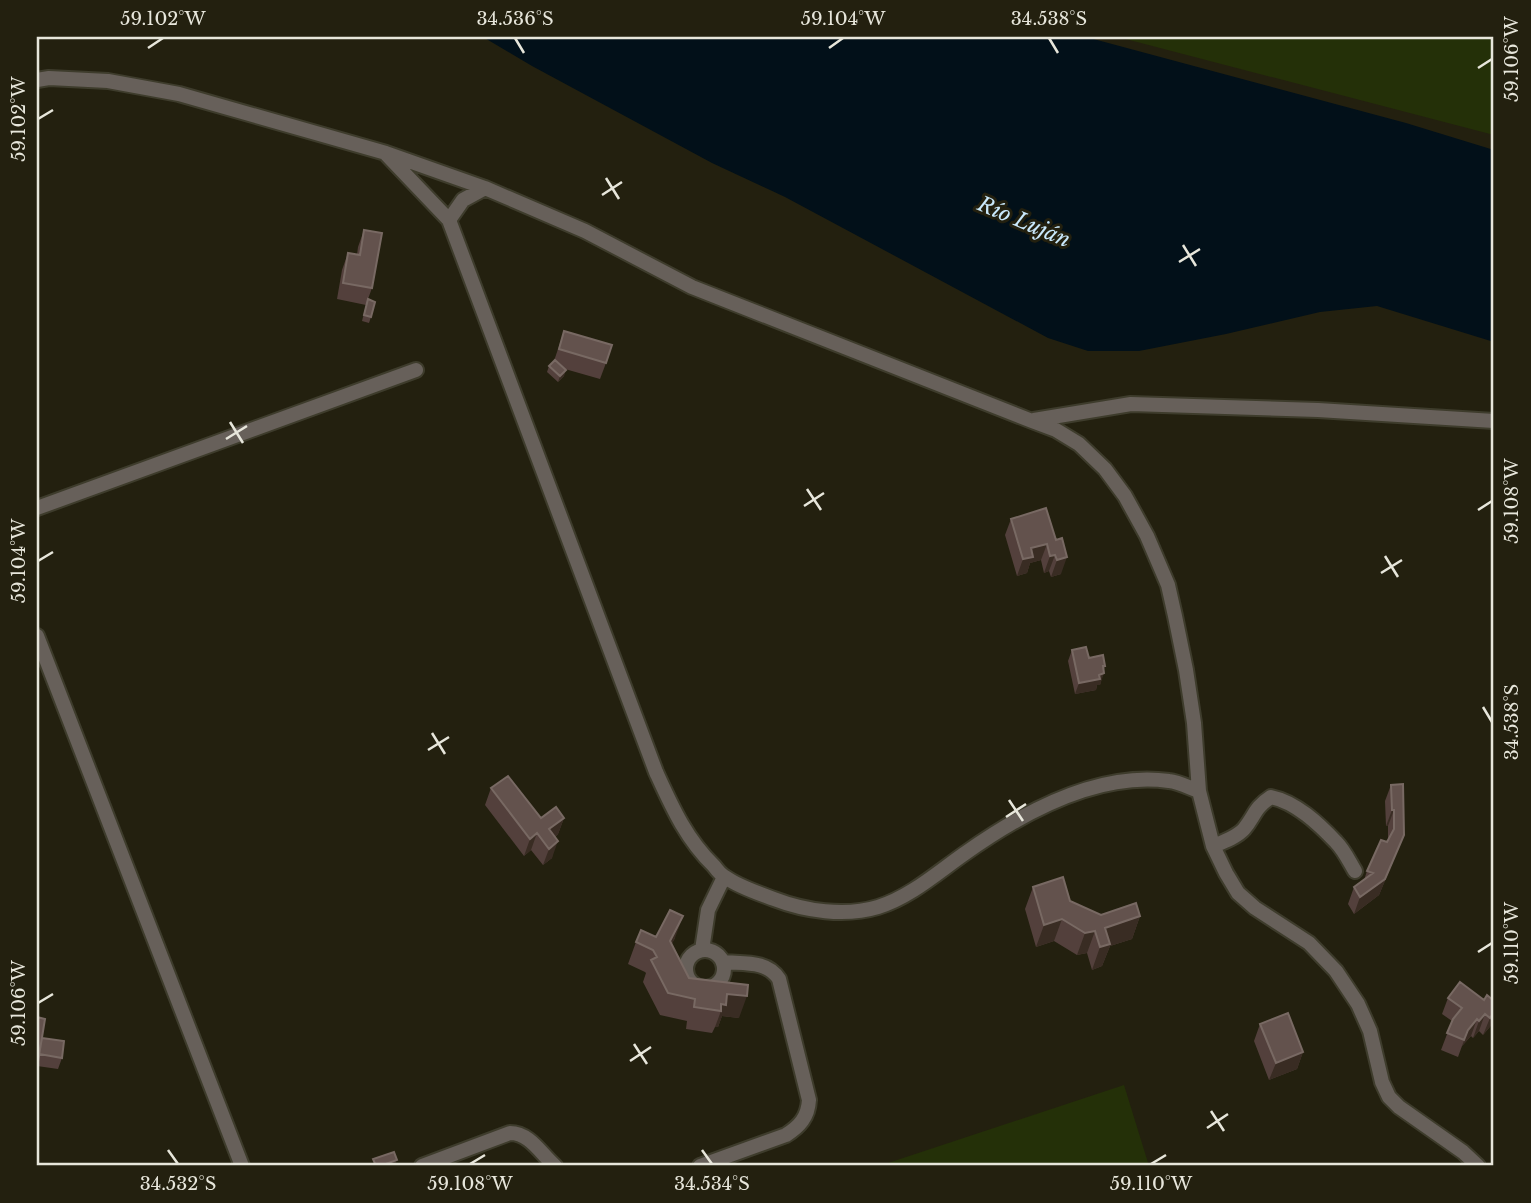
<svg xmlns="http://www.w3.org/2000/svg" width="1531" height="1203" viewBox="0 0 1531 1203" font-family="'Libre Baskerville',serif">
<rect width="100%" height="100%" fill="#23200f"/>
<path fill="#243008" d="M1118 37H1494V135Z
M1124 1085 1149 1166H879Z"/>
<path fill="#021019" d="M483 37H1086L1406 123 1494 150V342L1377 306 1320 312 1226 334 1139 351H1088L1048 338 785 197 712 163 532 66Z"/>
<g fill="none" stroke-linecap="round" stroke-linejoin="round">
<defs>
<path id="street" d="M37 80 49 78 108 81 179 94 386 153 485 188 585 231 692 287 1032 421 1056 430 1079 444 1105 469 1125 496 1147 536 1168 585 1175 616 1186 670 1194 723 1199 791 1213 846 1226 873 1238 893 1255 908 1309 943 1336 971 1358 1004 1370 1031 1382 1082 1389 1097 1399 1107 1463 1152 1478 1166
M387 155 449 220
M485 188 463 200 449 220 656 772C672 807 686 839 714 866 717 870 721 875 725 877 739 887 758 893 774 899 805 911 845 917 878 907 910 897 937 873 964 854 1020 814 1098 771 1169 781 1179 782 1190 788 1199 791
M1034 420 1131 404 1318 410 1494 421
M37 508 416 370
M37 636 242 1166
M1213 846C1223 842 1237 837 1244 829 1255 816 1254 808 1271 797 1296 802 1319 824 1336 842 1344 850 1349 861 1355 871
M686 969a19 19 0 1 1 38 0a19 19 0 1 1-38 0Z
M702 950 708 910 724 877
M422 1166 510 1133C530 1133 541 1154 555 1166
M700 1166 786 1135C800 1126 808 1117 809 1100L779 979C767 960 743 964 723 962"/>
</defs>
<use href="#street" stroke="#3e3c2c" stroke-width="18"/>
<use href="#street" stroke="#67605a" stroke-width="14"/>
</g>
<path fill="#53403c" d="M364 230 372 288 368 299 371 317 369 323 362 321 366 305 337 299 342 270 348 253 357 255 358 247Z
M564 331 606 363 600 379 565 369 564 376 558 382 547 372 549 366 554 361Z
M1046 508 1061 574 1051 577 1049 571 1044 573 1041 560 1030 563 1027 573 1017 576 1005 535 1011 519Z
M1072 650 1105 666 1100 685H1097L1096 690 1075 694 1068 661Z
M1391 785 1404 835 1379 895 1354 914 1348 904 1354 887 1364 880 1367 871 1388 841V826H1386L1385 801Z
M491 788 541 818H564L558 834 555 837 552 858 543 865 531 850 524 856 485 805Z
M1033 887 1070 901 1101 915 1140 916 1132 939 1110 946 1102 966 1092 970 1087 953 1077 955 1054 941 1036 947 1025 909Z
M656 937 675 938 671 945 689 978 739 1018 722 1016 718 1027H715L712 1033 686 1029 687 1021 660 1015 643 982 646 973 645 972 628 964 636 942Z
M1448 998 1494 1001V1022L1483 1035 1479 1031 1473 1038 1471 1036 1462 1046 1458 1057 1441 1050 1452 1021 1442 1014Z
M1260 1024 1303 1052 1297 1069 1269 1080 1254 1041Z
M42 1038 62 1058 58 1069 37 1066Z"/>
<path fill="#392c23" d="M566 370 564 376 558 382 560 376Z
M1047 544 1041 560 1030 563 1027 573 1017 576 1023 559 1031 548Z
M1055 555 1049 571 1044 573 1050 556Z
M1067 557 1061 574 1051 577 1057 560Z
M1103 666H1105L1102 674 1104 673 1100 685H1097L1096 690 1075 694 1079 683Z
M1392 810H1394L1388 826H1386Z
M564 818 558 834 545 844 549 829Z
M537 833 531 850 524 856 530 839Z
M1404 835 1379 895 1354 914 1360 897Z
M558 841 552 858 543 865 549 849Z
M683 916 675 938 662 963 670 941Z
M1140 916 1132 939 1110 946 1102 966 1092 970 1100 947 1105 928Z
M1062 919 1054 941 1036 947 1044 925Z
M1095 931 1087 953 1077 955 1085 933Z
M727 994 747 996 739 1018 722 1016 718 1027H715L721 1011V1004Z
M1494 1012V1022L1483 1035 1490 1018Z
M1485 1014 1479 1031 1473 1038 1479 1021Z
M1477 1019 1471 1036 1462 1046 1468 1030Z
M1303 1052 1297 1069 1269 1080 1276 1063Z
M397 1160 394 1166H380Z"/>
<path fill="#63524d" stroke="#786963" stroke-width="2" d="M364 230 382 233 372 288 343 283 348 253 360 255Z
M368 299 375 302 371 317 364 315Z
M564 331 612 345 606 363 559 349Z
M555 360 566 370 560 376 549 366Z
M1046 508 1056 540 1062 538 1067 557 1057 560 1055 555 1050 556 1047 544 1031 548 1033 557 1023 559 1011 519Z
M1086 647 1089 658 1103 655 1105 666H1103L1104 673 1099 675 1100 679 1079 683 1072 650Z
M508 776 541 818 556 807 564 818 549 829 558 841 549 849 537 833 530 839 491 788Z
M1403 784 1404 835 1385 879 1360 897 1354 887 1373 873 1367 871 1381 840 1387 842 1394 829V810H1392L1391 785Z
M1063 877 1070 901 1101 915 1136 903 1140 916 1105 928 1110 944 1100 947 1095 931 1085 933 1062 919 1044 925 1033 887Z
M670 910 683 916 670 941 689 978 748 985 747 996 727 994 726 1005 721 1004V1011L694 1007 695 999 668 993 651 960 657 957 653 950 636 942 641 930 656 937Z
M1460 982 1484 1000 1487 995 1494 1001V1012L1490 1018 1485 1014 1479 1021 1477 1019 1468 1030 1464 1040 1447 1033 1453 1019 1462 1008 1448 998Z
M1288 1013 1303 1052 1276 1063 1260 1024Z
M37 1017 45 1019 37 1068Z
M42 1038 64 1041 62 1058 39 1054Z
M394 1152 397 1160 380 1166H376L373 1159Z"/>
<path fill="none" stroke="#e7e6db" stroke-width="2.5" d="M515 38 524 53M1049 38 1058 53M148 48 163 38M829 48 843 38M1478 68 1492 59M38 119 53 110M606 178 619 199M602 195 622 182M1183 245 1196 266M1179 262 1200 249M230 422 243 443M226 439 247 426M807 489 821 510M804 506 824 493M1478 510 1492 501M1385 556 1398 577M38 561 53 552M1381 573 1402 560M1483 707 1492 722M432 733 445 754M428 750 449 737M1009 800 1023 821M1006 817 1026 804M1478 952 1492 943M38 1003 53 994M634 1044 647 1064M630 1061 651 1047M1211 1111 1224 1131M1207 1128 1228 1114M168 1150 178 1164M702 1150 712 1164M470 1164 485 1155M1151 1164 1166 1155"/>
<g text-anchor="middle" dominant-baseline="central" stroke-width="6" stroke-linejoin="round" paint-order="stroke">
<g font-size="21" font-style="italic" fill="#c9e8fb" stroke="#23200f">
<text transform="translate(1024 222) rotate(23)">Río Luján</text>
</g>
</g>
<rect width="1531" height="1203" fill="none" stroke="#23200f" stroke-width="77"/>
<rect x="38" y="38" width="1454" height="1126" fill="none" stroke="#e7e6db" stroke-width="2.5"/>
<g font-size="18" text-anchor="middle" fill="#e7e6db">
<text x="163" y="25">59.102°W</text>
<text x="515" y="25">34.536°S</text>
<text x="843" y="25">59.104°W</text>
<text x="1049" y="25">34.538°S</text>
<text transform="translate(1512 59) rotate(-90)" y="6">59.106°W</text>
<text transform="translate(19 119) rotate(-90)" y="6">59.102°W</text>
<text transform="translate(1512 501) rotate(-90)" y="6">59.108°W</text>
<text transform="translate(19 561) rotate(-90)" y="6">59.104°W</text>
<text transform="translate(1512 722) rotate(-90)" y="6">34.538°S</text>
<text transform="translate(1512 943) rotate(-90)" y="6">59.110°W</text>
<text transform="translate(19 1003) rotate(-90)" y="6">59.106°W</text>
<text x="178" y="1190">34.532°S</text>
<text x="470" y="1190">59.108°W</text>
<text x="712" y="1190">34.534°S</text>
<text x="1151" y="1190">59.110°W</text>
</g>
</svg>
